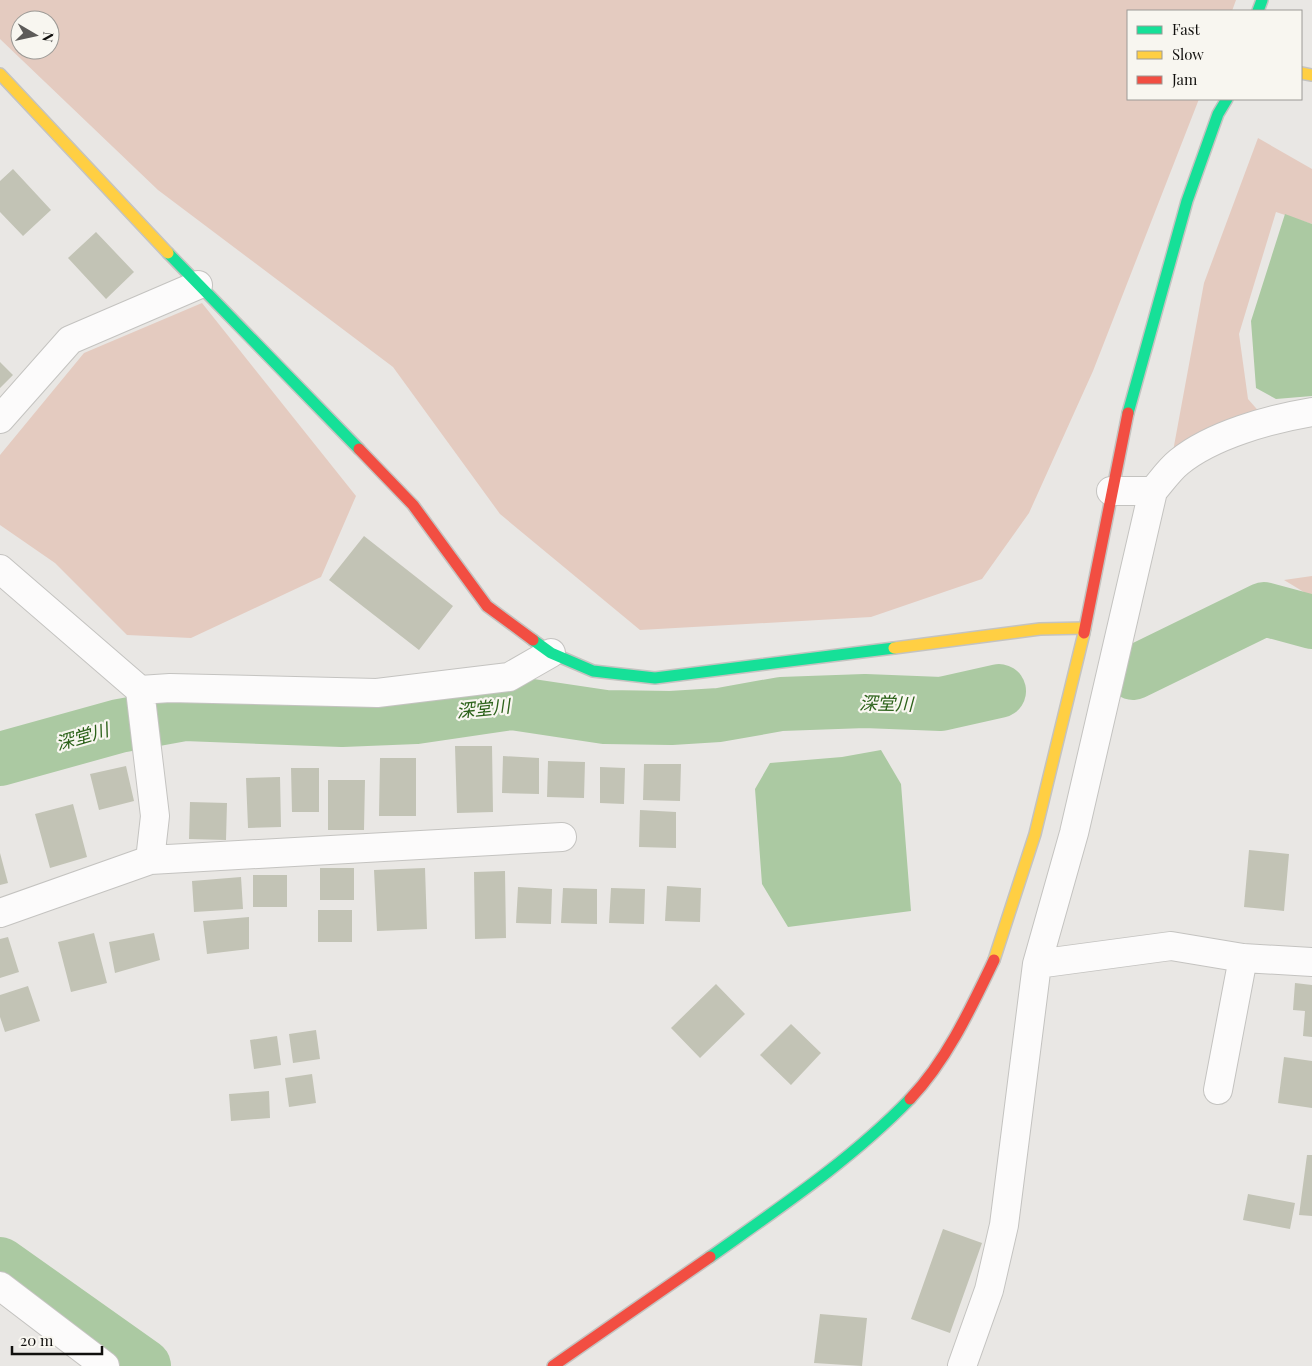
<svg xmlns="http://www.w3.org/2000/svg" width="1312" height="1366" viewBox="0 0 1312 1366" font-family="'Playfair Display','Noto Sans JP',serif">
<rect width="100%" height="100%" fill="#e9e7e4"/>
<path fill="#e4cbc0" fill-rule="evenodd" d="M0 0H1236L1232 11H1128V99H1199L1093 371 1029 513 982 579 871 617 640 630 500 514 393 367 158 190 0 39ZM20 20H50V50H20Z
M1258 138 1312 169V224L1276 212 1239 334 1248 399 1262 415 1169 473 1204 283Z
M202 303 356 496 321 577 191 638 127 635 55 563 0 525V455L84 353Z
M1312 576V597L1284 580Z"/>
<path fill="#abc9a2" d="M1285 214 1312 224V396L1276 399 1256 388 1251 321Z
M881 750 901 784 911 911 788 927 762 884 755 789 770 763 842 757Z"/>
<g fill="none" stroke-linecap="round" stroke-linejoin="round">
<path stroke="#abc9a2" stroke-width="54" d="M1133 673 1264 609 1312 622
M0 759 119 726 185 714 342 720 416 717 511 703 605 717 671 718 719 715 781 704 865 701 941 704 999 691
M0 1264 144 1366"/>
</g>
<path fill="#c2c3b5" d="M13 169 51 210 23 236 0 212V181Z
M96 232 134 272 106 299 68 258Z
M0 362 13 375 0 388Z
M364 536 453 606 419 650 329 580Z
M455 746H492L493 812 457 813Z
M503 756 539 758V794L502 793Z
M380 758H416V816H379Z
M548 761 585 762 584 798 547 797Z
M644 764H681L680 801 643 800Z
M126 766 134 801 99 810 90 774Z
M600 767 625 768 624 804 600 803Z
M291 768H319V812H292Z
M280 777 281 827 248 828 246 778Z
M328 780H365L364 830H328Z
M190 802 227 803 226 840 189 839Z
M73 804 87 857 50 868 35 814Z
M640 810 676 812V848L639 847Z
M1249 850 1289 854 1284 911 1244 907Z
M0 853 8 883 0 885Z
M320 868H354V900H320Z
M425 868 427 929 377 931 374 870Z
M505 871 506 938 475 939 474 872Z
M253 875H287V907H253Z
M241 877 243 909 194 912 192 881Z
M667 886 701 888 700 922 665 921Z
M518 887 552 889 551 924 516 923Z
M563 888 597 889V924L561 923Z
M611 888 645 889 644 924 609 923Z
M318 910H352V942H318Z
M249 917V949L207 954 203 921Z
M94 933 107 983 71 992 58 942Z
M154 933 160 960 115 973 109 942Z
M8 937 19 972 0 978V939Z
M1295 983 1312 985V1037L1303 1036 1305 1011 1293 1010Z
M716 984 745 1014 700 1058 671 1028Z
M28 986 40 1021 5 1032 0 1017V995Z
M791 1024 821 1053 791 1085 760 1055Z
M316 1030 320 1059 293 1063 289 1034Z
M277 1036 281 1065 254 1069 250 1040Z
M1284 1057 1312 1061V1108L1278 1103Z
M312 1074 316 1103 289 1107 285 1078Z
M269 1091 270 1118 231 1121 229 1094Z
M1307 1155H1312V1216L1299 1215Z
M1248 1194 1295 1203 1290 1229 1243 1220Z
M943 1229 982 1243 950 1333 911 1319Z
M820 1314 867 1318 862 1366 814 1363Z"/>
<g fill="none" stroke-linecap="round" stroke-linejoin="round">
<defs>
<path id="street" d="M0 419 70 340 198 285
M1111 491H1153C1161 482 1169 470 1179 462 1212 435 1270 419 1312 412
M0 569 140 690 170 688 377 693 509 677 551 653
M150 860 562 837
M0 913 150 860 155 816 140 690
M1037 964 1171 946 1243 958 1312 962
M1218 1090 1243 958
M0 1286 105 1366
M962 1366 989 1290 1004 1225 1037 964 1074 833 1153 491"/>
<path id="fast" d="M1258 11 1262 0
M168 253 359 449
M1128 413 1187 201 1218 114 1227 99
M533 640 551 653 593 671 655 678 894 648
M710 1257C779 1208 851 1160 910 1099"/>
<path id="slow" d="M1301 73 1312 75
M0 74 168 253
M894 648 1040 629 1085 628
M994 960 1035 834 1084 633"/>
<path id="jam" d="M359 449 413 505 487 606 533 640
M1084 633 1128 413
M910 1099C947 1060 971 1008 994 960
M553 1366 710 1257"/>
</defs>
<use href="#street" stroke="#c4c3c0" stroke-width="30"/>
<use href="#fast" stroke="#c4c3c0" stroke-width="14"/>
<use href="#slow" stroke="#c4c3c0" stroke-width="14"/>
<use href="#jam" stroke="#c4c3c0" stroke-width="14"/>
<use href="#street" stroke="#fcfbfb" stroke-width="28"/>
<use href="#fast" stroke="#16e098" stroke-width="11"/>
<use href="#slow" stroke="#ffcf43" stroke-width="11"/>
<use href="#jam" stroke="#f24e42" stroke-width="11"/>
</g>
<g text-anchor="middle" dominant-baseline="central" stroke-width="4.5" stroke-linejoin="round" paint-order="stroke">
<g font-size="18" font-style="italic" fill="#2c621a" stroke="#f8f6f0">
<text transform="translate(886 703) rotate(1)">深堂川</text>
<text transform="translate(483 708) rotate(-6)">深堂川</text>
<text transform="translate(82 736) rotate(-16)">深堂川</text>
</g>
</g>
<rect x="1127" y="10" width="175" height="90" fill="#f8f6f0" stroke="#9c9a96"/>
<rect x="1137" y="26" width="25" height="8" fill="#16e098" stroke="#9c9a96"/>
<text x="1172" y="35" font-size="15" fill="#11100e">Fast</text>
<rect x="1137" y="51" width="25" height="8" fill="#ffcf43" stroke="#9c9a96"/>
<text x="1172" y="60" font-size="15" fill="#11100e">Slow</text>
<rect x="1137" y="76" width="25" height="8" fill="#f24e42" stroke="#9c9a96"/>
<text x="1172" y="85" font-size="15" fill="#11100e">Jam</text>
<g transform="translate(35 35) rotate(99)"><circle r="24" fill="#f8f6f0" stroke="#9c9a96"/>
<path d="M0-4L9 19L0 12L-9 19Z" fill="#5d5b59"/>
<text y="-8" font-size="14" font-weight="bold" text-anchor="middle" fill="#11100e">N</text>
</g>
<path d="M12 1346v8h90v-8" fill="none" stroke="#11100e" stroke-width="2.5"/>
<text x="20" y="1346" font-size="15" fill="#11100e" stroke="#f8f6f0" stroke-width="4" paint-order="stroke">20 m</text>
</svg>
